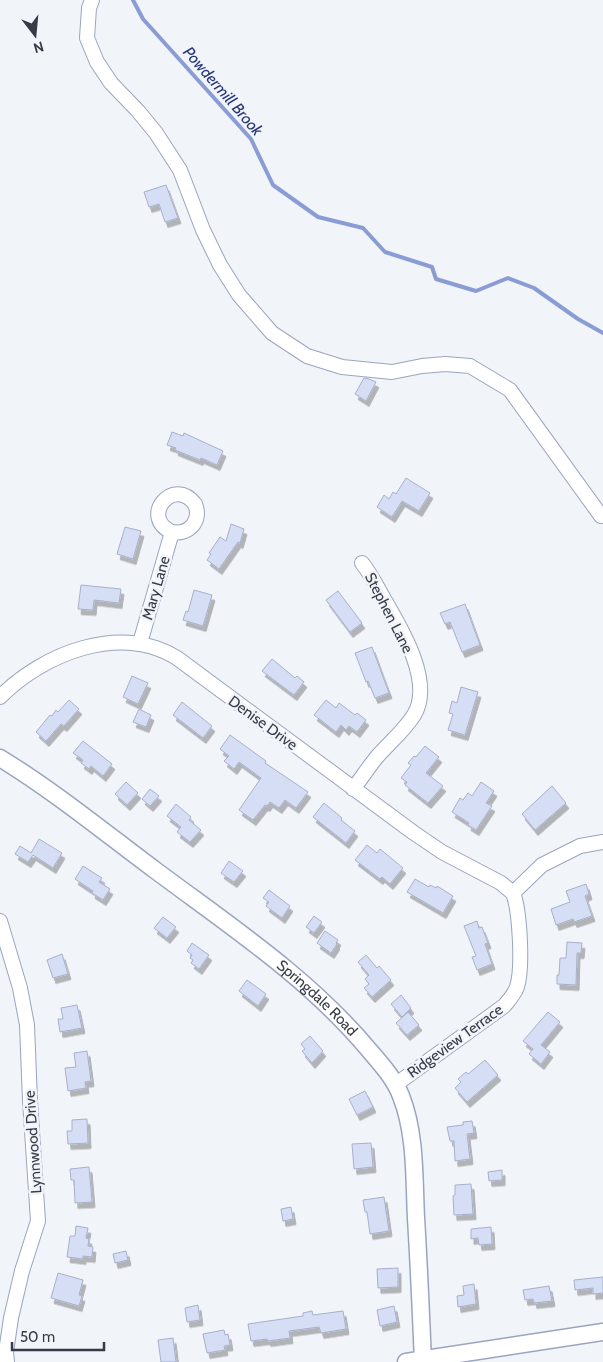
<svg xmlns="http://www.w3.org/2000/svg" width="603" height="1362" viewBox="0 0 603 1362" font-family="Cabin,sans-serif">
<defs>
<filter id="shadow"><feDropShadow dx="3" dy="5.5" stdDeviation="0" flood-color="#0004"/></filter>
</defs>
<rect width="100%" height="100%" fill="#f1f4f9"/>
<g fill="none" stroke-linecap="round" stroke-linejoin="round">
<path stroke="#8a9cd4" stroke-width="4" d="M133 0 143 19 251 139 273 185 318 217 363 228 385 252 432 267 436 279 476 291 508 278 534 288 578 319 603 333"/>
</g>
<path fill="#d6def6" stroke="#a7b0cb" filter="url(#shadow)" d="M166 185 178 218 165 222 159 204 149 207 144 192Z
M364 378 369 379 376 382 366 401 355 394Z
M172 432 183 436 184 433 223 451 217 465 201 458 200 460 175 450 176 448 167 445Z
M406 478 430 493 419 511 402 501 392 517 377 507 384 495 389 499 393 492 396 494Z
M231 524 244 529 240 543 238 542 219 569 207 560 211 554 209 553 220 537 226 541Z
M125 527 141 531 133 559 117 554Z
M81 585 121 589 119 603 94 600 93 610 78 609Z
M194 590 212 595 203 626 183 620 186 611 188 612Z
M338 591 362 623 350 632 326 600Z
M465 604 480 645 462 652 450 622 445 624 440 613Z
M372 647 389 693 375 698 368 681 366 682 355 653Z
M272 659 295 678 297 676 304 682 294 695 262 671Z
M132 676 148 683 138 704 123 697Z
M461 687 478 692 465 735 448 730 453 714 449 713 452 701 457 703Z
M69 700 79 709 64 726 61 724 46 741 36 732 50 715 52 716 56 710 58 712Z
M326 700 336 708 339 703 355 715 357 713 366 720 357 732 349 726 346 730 341 725 336 732 314 715Z
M182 702 212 726 203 738 173 715Z
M139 709 151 715 146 727 133 722Z
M230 735 266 761 265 763 308 792 296 808 285 800 279 808 270 802 267 806 265 805 253 820 239 810 261 778 239 762 234 769 224 761 229 756 220 749Z
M83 741 112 764 103 776 91 766 89 769 81 763 83 760 73 753Z
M425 746 439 757 426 773 443 786 428 803 405 785 407 782 401 778 411 765 408 763 414 756 416 757Z
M126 782 138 793 127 805 115 794Z
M481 782 494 791 486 803 492 806 476 830 468 825 469 823 452 812 460 798 463 800 468 793 472 796Z
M552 786 566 803 535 830 522 814Z
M150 789 159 796 150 806 142 799Z
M324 803 342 818 341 820 355 831 346 843 313 817Z
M176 804 191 817 189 820 201 830 190 842 177 832 181 827 167 816Z
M39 839 62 853 53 868 33 855 28 862 15 854 20 846 31 853Z
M367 845 377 853 380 849 403 868 390 884 382 877 380 879 355 860Z
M229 861 243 871 234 882 221 873Z
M83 866 102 878 99 882 110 889 103 900 92 893 93 891 75 879Z
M415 879 429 887 430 885 436 888 437 886 453 896 443 913 407 892Z
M586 884 589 894 585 896 592 916 574 922 573 919 556 925 551 909 570 902 566 891Z
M269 890 290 906 282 918 266 906 269 902 263 898Z
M314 916 322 922 314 933 306 927Z
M163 917 176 927 167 938 154 928Z
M477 921 479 928 482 927 488 943 485 944 492 964 477 970 472 957 476 956 464 926Z
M325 931 338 940 336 943 337 944 331 953 317 943Z
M567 942 582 943 581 953H577L576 985 557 984V975H559L560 958H566Z
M192 943 209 955 199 969 191 963 193 960 190 958 192 955 187 951Z
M62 954 68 974 53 978 47 960Z
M366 955 377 968 379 966 391 980 372 997 364 988 369 984 365 979 369 975 358 962Z
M247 980 266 994 258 1006 239 991Z
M401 995 411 1008 402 1017 391 1004Z
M77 1005 82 1028 60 1032 58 1019H63L61 1008Z
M408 1012 419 1025 407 1035 396 1023Z
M548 1012 560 1022 541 1045 550 1052 541 1064 529 1054 533 1049 523 1041Z
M310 1036 323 1051 312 1063 302 1051 305 1049 301 1044Z
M87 1051 91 1081 85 1082 86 1088 68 1091 65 1068 76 1067 74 1053Z
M485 1060 498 1075 467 1102 455 1088 461 1082 458 1079 466 1072 468 1074Z
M365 1091 373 1107 357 1115 349 1099Z
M87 1119 88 1143 68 1144 67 1131H72V1120Z
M472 1121 474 1133 467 1134 470 1159 455 1161 454 1141H450L447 1127 463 1125V1122Z
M371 1143 373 1167 354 1169 352 1144Z
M89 1167 92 1202 75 1203 74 1180H71L70 1169Z
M502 1170V1180L489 1181 488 1172Z
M471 1184 473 1214 454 1215 453 1196 455 1195V1185Z
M384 1197 389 1231 370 1234 367 1212H365L363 1200Z
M291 1207 293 1219 283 1221 281 1209Z
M76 1226 88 1228 86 1238 89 1239 88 1246 93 1247 92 1257 83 1256V1259L67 1257 70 1236H75Z
M491 1227 492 1244 479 1245 478 1238 471 1239V1229Z
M126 1251 128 1260 115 1263 113 1254Z
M398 1268V1287L378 1288 377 1269Z
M58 1273 83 1280 79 1295 82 1296 79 1306 51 1298Z
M603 1277V1293L593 1294V1288L575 1290 574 1280Z
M474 1284 476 1304 458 1307 457 1296 464 1295 463 1286Z
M549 1286 552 1301 534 1303 533 1299 525 1300 523 1290Z
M198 1305 200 1320 187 1322 185 1308Z
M394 1306 397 1322 380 1326 377 1310Z
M312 1311 313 1315 343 1311 346 1329 321 1333 319 1327 289 1331 290 1338 268 1341 267 1339 251 1341 248 1324 303 1316V1313Z
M224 1330 225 1335 228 1334 230 1345 224 1346 225 1350 207 1353 203 1334Z
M173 1338 176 1362H161L158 1340Z"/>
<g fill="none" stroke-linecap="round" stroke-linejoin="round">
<defs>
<path id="minor" d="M92 0 89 8 87 38 97 62 111 83 138 111 156 133 180 170 203 230 220 265 239 295 272 333 307 356 342 367 392 372 422 366 445 364 470 366 510 390 601 516
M140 643 172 532C189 535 202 521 195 504 173 475 139 518 172 532
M0 697C44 653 120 623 177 658L414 833 442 852 501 883 513 893
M353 789C361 779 368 768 376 758 388 744 404 731 414 715 434 682 401 628 384 599 377 587 371 574 362 563
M0 921 20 988 27 1025 30 1101 38 1221 22 1271 11 1318 6 1352 7 1362
M395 1085 504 1006C509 1000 514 995 517 987 523 968 520 911 513 893L542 865 580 846 603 842"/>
<g id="tertiary">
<path id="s1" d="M0 758C54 791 104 832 155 870 230 926 309 978 369 1050 381 1064 394 1078 401 1096 416 1134 414 1178 416 1218 419 1266 421 1314 423 1362"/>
<path d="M406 1362 603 1332"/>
</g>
</defs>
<use href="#minor" stroke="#9ba4bf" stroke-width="16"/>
<use href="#tertiary" stroke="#9ba4bf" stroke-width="19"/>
<use href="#minor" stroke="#fff" stroke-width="14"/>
<use href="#tertiary" stroke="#fff" stroke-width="16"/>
</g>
<g text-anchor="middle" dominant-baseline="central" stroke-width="5" stroke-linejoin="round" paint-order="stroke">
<g font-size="15" fill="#373b46" stroke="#f1f4f9">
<text transform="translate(156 588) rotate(-74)">Mary Lane</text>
<text transform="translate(389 613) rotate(63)">Stephen Lane</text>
<text transform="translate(263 723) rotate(36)">Denise Drive</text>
<text stroke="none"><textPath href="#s1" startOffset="398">Springdale Road</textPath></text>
<text transform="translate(455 1041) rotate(-36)">Ridgeview Terrace</text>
<text transform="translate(33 1142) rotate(-94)">Lynnwood Drive</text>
</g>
<g font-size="16" font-style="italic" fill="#263577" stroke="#f1f4f9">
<text transform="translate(223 91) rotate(49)">Powdermill Brook</text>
</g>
</g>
<g transform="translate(35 35) rotate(164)" stroke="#f1f4f9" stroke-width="4" paint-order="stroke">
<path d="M0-4L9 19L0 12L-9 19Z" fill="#373b46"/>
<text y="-8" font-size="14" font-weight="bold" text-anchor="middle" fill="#373b46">N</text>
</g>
<path d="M12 1342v8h92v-8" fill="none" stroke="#373b46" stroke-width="2.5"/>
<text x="20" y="1342" font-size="15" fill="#373b46" stroke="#f1f4f9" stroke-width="4" paint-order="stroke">50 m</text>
</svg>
